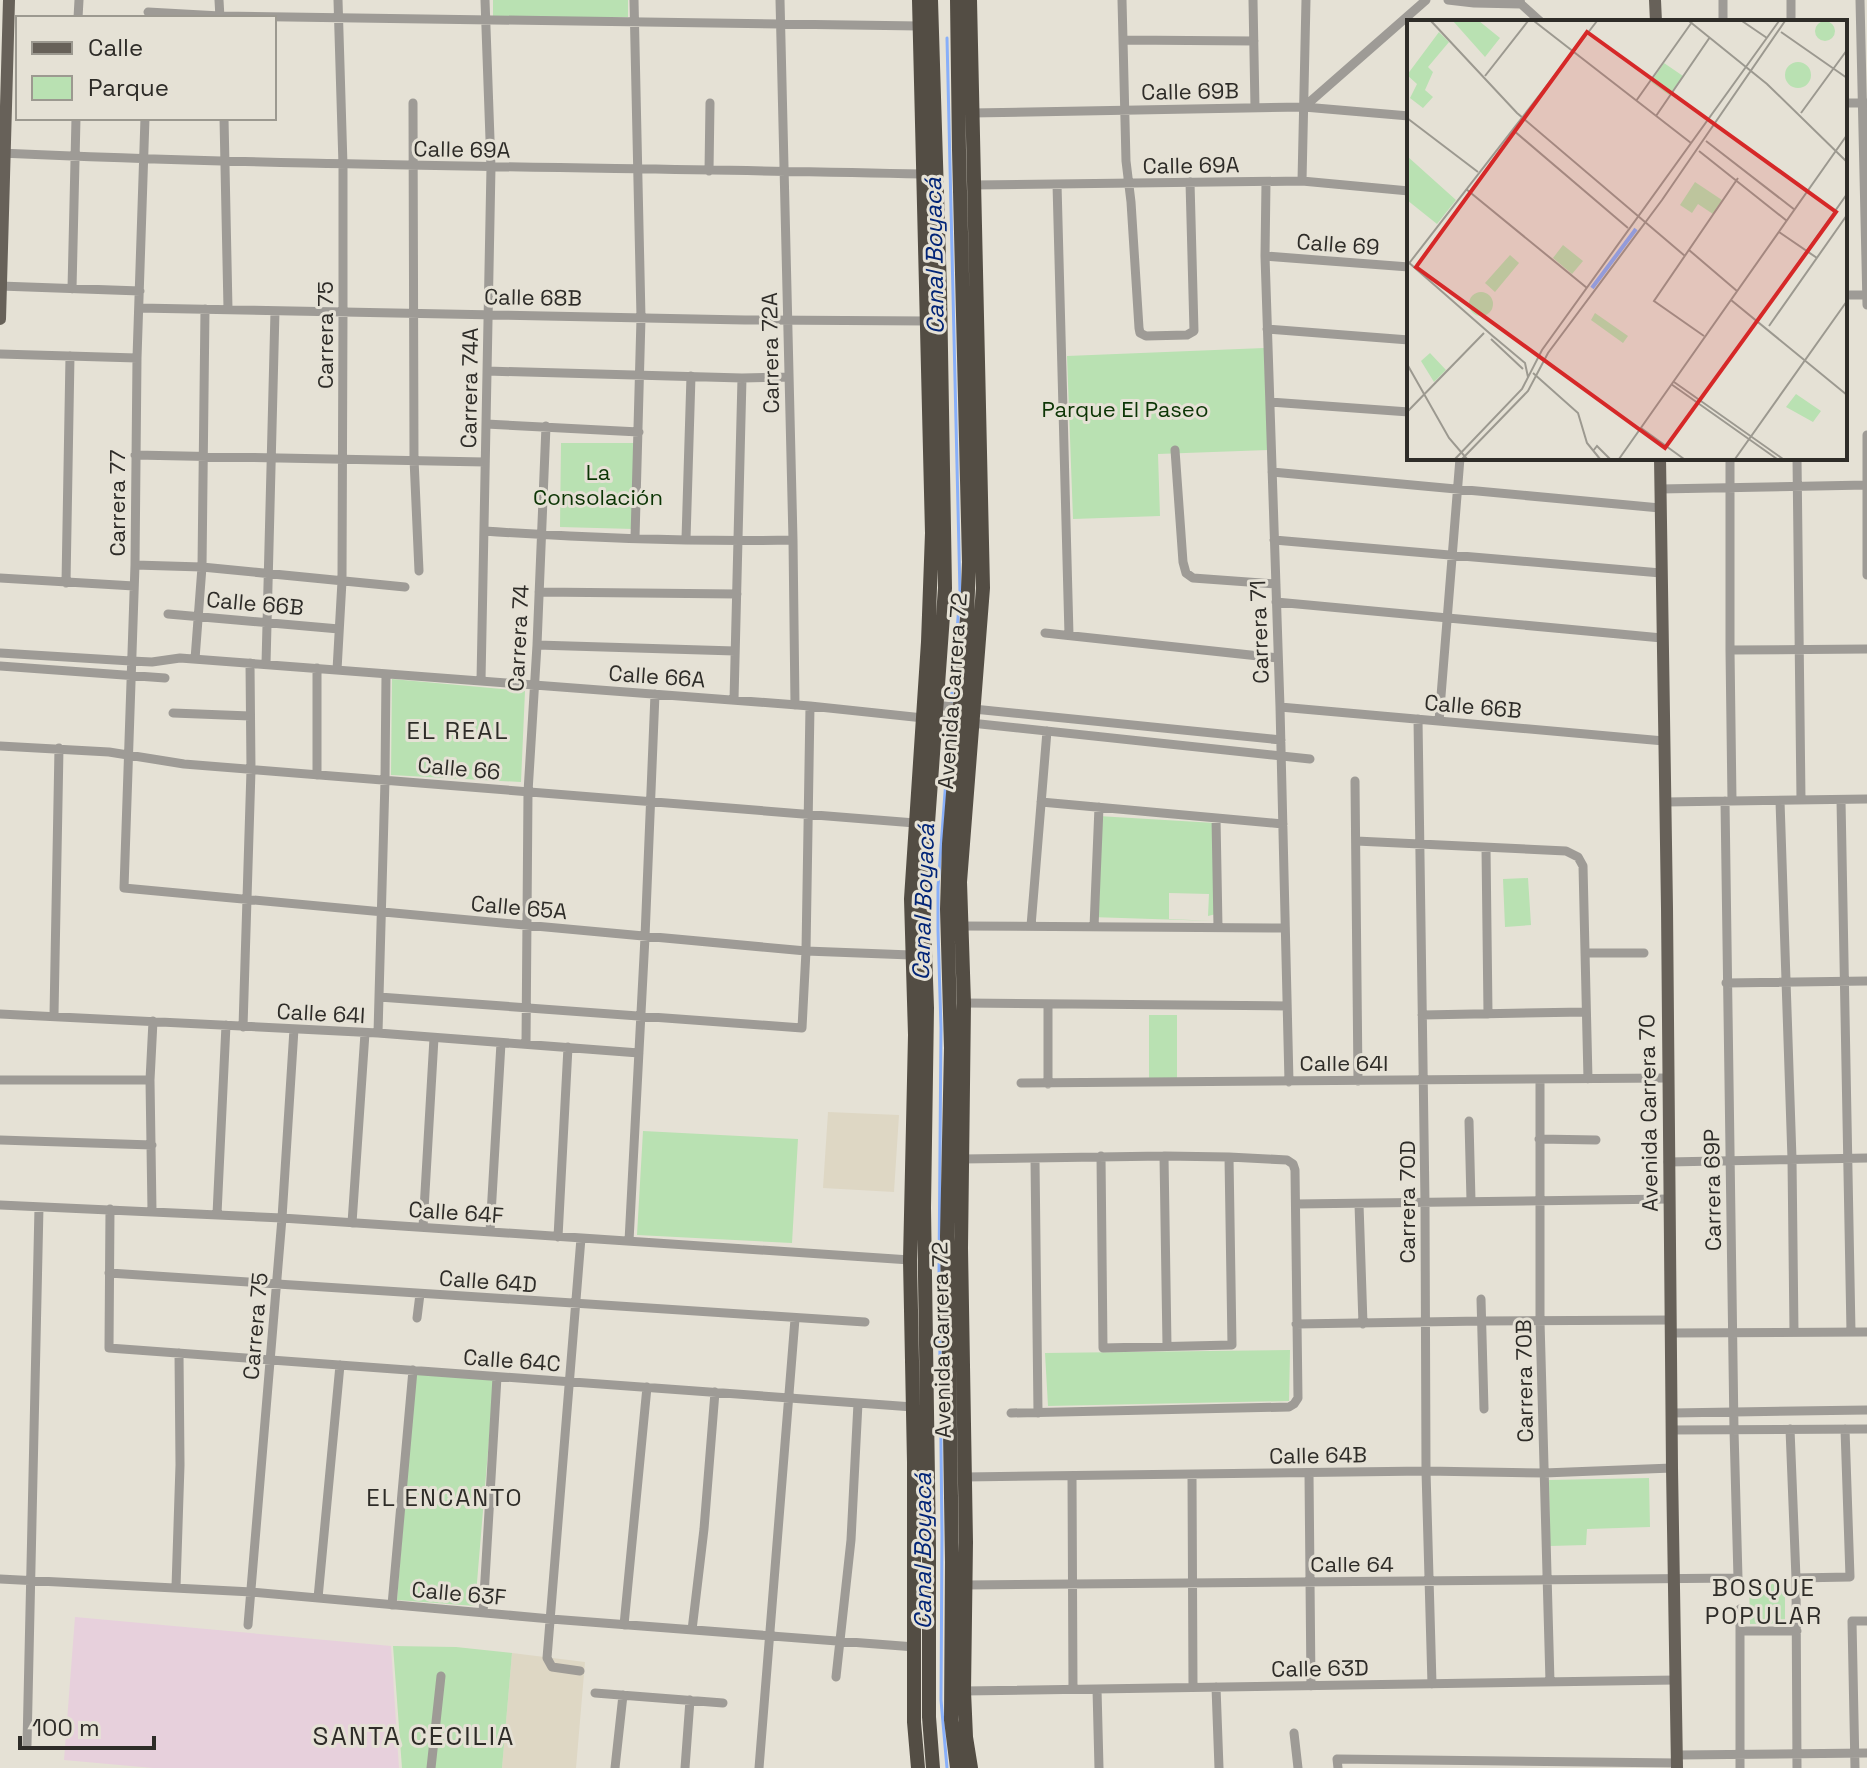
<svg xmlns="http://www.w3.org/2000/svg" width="1867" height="1768" viewBox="0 0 1867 1768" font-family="'Space Grotesk',sans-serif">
<rect width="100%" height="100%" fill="#e5e1d5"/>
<path fill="#ded7c4" d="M828 1112 899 1115 894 1192 823 1188Z
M512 1653 585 1662 576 1768H502Z"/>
<path fill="#e7d0dc" d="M75 1617 391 1646 399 1768H153L64 1760Z"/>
<path fill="#b9e1b2" d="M493 0H628V17L493 19Z
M1264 348 1268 450 1158 454 1160 516 1073 519 1067 356Z
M561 443H638L634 529 560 527Z
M392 679 525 691 521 782 391 775Z
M1098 816 1215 823 1216 914 1208 916 1209 894 1169 893V919L1214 921 1091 917Z
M1528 878 1531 925 1505 927 1503 879Z
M1149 1015H1177V1078H1149Z
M643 1131 798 1139 792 1243 637 1235Z
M1290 1350 1289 1401 1048 1406 1045 1353Z
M415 1374 494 1380 475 1606 397 1600Z
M1649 1478 1650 1527 1587 1529 1586 1545 1550 1546 1549 1480Z
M1785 1581V1623L1750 1624 1749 1582Z
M393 1646 456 1647 512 1653 502 1768H402Z"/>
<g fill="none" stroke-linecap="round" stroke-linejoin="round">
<path stroke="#88aff9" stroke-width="3" d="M947 38 960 593 950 717
M947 1768 941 1700 942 1535 939 1273 941 1028 938 930V887L950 725"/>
<path stroke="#9e9b96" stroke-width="9" d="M219 0 220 18
M634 0 641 318 635 538
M780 0 793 540 795 705
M1122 0 1126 161 1131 202 1139 328 1140 333 1146 336 1187 335 1194 331 1190 182
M1253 0 1255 108
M1448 0 1474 3 1521 4
M1520 0 1521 4 1541 22
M1723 0V22
M1791 0V22
M1860 0 1867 305
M148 12 220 16 920 26
M78 18 79 0
M1123 40 1254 41
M413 103 414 459 419 571
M1845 103H1867
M1304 107 1426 0
M971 113 1304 107 1409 116
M145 118 137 358 135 565 124 888 806 951 911 955
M224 118 228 309
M0 153C307 167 615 167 923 174
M709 171 710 103
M1302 181 1306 0
M1266 182 1265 256 1280 707 1289 1082
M1057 184 1069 635
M973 185 1302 181 1409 191
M1265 256 1409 267
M0 286 140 291
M72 289 76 118
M1845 295H1867
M139 308 745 320 927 321
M1267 329 1409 340
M0 354 137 358
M487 371 742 378 788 377
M1270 402 1409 412
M486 424 639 432
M1867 435V575
M1175 450 1183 562 1186 573 1193 578 1276 584
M135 455 485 462
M1730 458V650L1732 801
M1797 458 1801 800
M1272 472 1660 508
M1660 489 1867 485
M484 531C587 538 690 542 793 540
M686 539 691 376
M1274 540 1661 573
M135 565 202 567 405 587
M0 578 134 586
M66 583 70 356
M539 592 737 594
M1276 602 1662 638
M168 614 339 629
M1045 633 1278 658
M537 645 735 651
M1730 650 1867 649
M0 653 131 661 152 662 180 658 810 706 1310 759
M195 659 202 567 205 309
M266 664 275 311
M0 666 165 678
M337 670 342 581 343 312V165L338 0
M481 681 491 167 485 0
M734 700 742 378
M934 705 1281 740
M1280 707 1664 741
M173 713 250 716
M1418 719 1425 1202 1426 1471 1432 1684
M1439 721 1460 458
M0 746 109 752 184 764 915 823
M317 775V668
M1355 781 1358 1081
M1841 800 1851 1332
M1780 801 1792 1159 1794 1332
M1041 802 1283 824
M1665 802 1867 799
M1216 818 1218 927
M1356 841 1566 851 1578 857 1583 866 1588 1079
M1486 848 1488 1014
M961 926 1285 928
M1031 926 1047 731
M1094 927 1099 807
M1585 953H1644
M1726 983 1867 981
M379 997 802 1028 806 951 810 706
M964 1003 1287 1006
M0 1014 378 1033 639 1053
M54 1015 59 748
M1422 1015 1585 1012
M243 1027 251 770 250 663
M378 1033 385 780 386 674
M526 1044 528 792 537 645 546 426
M0 1080H150
M1540 1080V1321L1550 1682
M1021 1083 1668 1078
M1048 1084V1005
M1469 1121 1471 1201
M1539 1139 1596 1140
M0 1140 152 1145
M1101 1156 1103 1348 1232 1345 1229 1157
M1164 1156 1167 1346
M962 1159 1164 1156 1229 1157 1287 1160 1293 1164 1295 1170 1298 1398 1294 1404 1289 1407 1011 1413
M1035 1159 1038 1413
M1668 1162 1867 1158
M1296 1204 1669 1199
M1359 1204 1363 1324
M0 1205 282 1218 910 1260
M110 1209 109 1348 913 1407
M152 1211 150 1080 153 1021
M217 1214 226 1025
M352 1223 365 1033
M423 1227 434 1038
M490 1232 501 1043
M558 1237 568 1047
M629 1241 645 937 655 694
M109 1273 865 1322
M1481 1299 1484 1409
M417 1318 420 1294
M1296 1324 1482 1321 1671 1320
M1672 1333 1867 1332
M1672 1413 1867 1410
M1790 1429 1796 1578 1797 1768
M1672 1430 1867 1429
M1309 1473 1311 1686
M1192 1475 1193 1687
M1072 1476 1073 1689
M965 1477 1426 1471 1544 1473 1672 1468
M1796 1578 1850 1577 1845 1429
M0 1579 252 1592 551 1619 915 1647
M965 1585 1738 1578 1734 1430 1725 801
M176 1587 180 1465 179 1353
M318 1598 340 1365
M392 1605 413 1370
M1740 1609V1768
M483 1613 497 1377
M248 1625 282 1218 294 1029
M624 1625 647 1387
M692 1630 704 1529 715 1392
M1740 1631H1797
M580 1671 552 1667 547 1658 581 1238
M836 1677 851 1540 858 1403
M1216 1687 1219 1768
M1097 1689 1099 1768
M964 1691 1676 1680
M595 1693 723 1703
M1294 1733 1298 1768
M27 1745 39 1207
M1678 1755 1867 1753
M431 1768 441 1676
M615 1768 623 1695
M685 1768 690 1700
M759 1768 795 1319
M1338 1768 1337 1759 1678 1763
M1855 1768 1852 1621H1867"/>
<path stroke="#676159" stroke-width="12" d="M1655 0 1656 22
M0 319 9 0
M1660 458 1667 908 1672 1468 1677 1768"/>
<path stroke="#534d44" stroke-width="14" d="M931 0 940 291 945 588 923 892 927 1008 924 1208 929 1548V1717L933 1768
M957 0 959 150 969 562 967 617 949 844 947 909 951 1048 947 1236 952 1562 951 1720 957 1768
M970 0 983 588 960 882 964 1003 961 1248 966 1542 964 1691 966 1737 971 1768
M918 1768 914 1722V1462L910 1260 915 1035 911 899 928 642 932 533 919 0"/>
</g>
<g text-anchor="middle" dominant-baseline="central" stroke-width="6" stroke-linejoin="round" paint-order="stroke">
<g font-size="22" fill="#2e2c28" stroke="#e5e1d5">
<text transform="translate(1190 91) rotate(-1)">Calle 69B</text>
<text transform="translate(462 149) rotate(1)">Calle 69A</text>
<text transform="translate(1191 165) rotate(-1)">Calle 69A</text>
<text transform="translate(1338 244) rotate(4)">Calle 69</text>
<text transform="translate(533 297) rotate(1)">Calle 68B</text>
<text transform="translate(325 335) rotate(-90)">Carrera 75</text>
<text transform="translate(770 353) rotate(-91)">Carrera 72A</text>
<text transform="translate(469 388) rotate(-89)">Carrera 74A</text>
<text transform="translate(117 503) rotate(-90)">Carrera 77</text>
<text transform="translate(255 603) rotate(5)">Calle 66B</text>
<text transform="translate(1259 632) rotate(-92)">Carrera 71</text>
<text transform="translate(518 638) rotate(-87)">Carrera 74</text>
<text transform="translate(657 676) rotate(4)">Calle 66A</text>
<text transform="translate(952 691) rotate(-86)">Avenida Carrera 72</text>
<text transform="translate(1473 706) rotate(5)">Calle 66B</text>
<text transform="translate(459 768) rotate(5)">Calle 66</text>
<text transform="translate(519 907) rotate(5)">Calle 65A</text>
<text transform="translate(321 1013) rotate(3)">Calle 64I</text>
<text x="1344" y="1063">Calle 64I</text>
<text transform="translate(1648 1113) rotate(-91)">Avenida Carrera 70</text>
<text transform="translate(1712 1190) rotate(-91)">Carrera 69P</text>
<text transform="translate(1407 1202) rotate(-90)">Carrera 70D</text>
<text transform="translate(456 1212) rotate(4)">Calle 64F</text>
<text transform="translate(488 1281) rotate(4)">Calle 64D</text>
<text transform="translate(255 1326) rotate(-85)">Carrera 75</text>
<text transform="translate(941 1340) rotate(-91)">Avenida Carrera 72</text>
<text transform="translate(512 1360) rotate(4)">Calle 64C</text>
<text transform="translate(1524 1381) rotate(-91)">Carrera 70B</text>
<text transform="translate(1318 1455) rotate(-1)">Calle 64B</text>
<text x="1352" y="1564">Calle 64</text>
<text transform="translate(459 1593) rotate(5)">Calle 63F</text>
<text transform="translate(1320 1668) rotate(-1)">Calle 63D</text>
</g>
<g font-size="22" fill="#0c3505" stroke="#e5e1d5">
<text x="1125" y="409">Parque El Paseo</text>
<text x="598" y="472">La<tspan x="598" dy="25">Consolación</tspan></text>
</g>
<g font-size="24" font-style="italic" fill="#012477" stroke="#e5e1d5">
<text transform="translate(934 256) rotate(-91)">Canal Boyacá</text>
<text transform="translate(923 902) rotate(-88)">Canal Boyacá</text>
<text transform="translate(922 1551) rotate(-90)">Canal Boyacá</text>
</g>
<g font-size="24" letter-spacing="2" fill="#2e2c28" stroke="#e5e1d5">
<text x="458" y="730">EL REAL</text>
<text x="445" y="1497">EL ENCANTO</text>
<text x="1764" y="1587">BOSQUE<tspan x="1764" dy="28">POPULAR</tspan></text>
</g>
<g font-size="26" letter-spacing="2" fill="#2e2c28" stroke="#e5e1d5">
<text x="414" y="1736">SANTA CECILIA</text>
</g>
</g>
<g transform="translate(1407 20)">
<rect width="440" height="440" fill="#e5e1d5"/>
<path d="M408 11a10 10 0 1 1 20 0a10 10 0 1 1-20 0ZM46 1H72L93 18 78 37ZM32 12 42 22 21 47 26 52 18 70 26 77 16 88 3 78 10 64 0 55ZM378 55a13 13 0 1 1 26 0a13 13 0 1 1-26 0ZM257 43 276 56 262 75 244 62ZM0 136 49 180 30 204 0 180ZM288 162 315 180 306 194 291 184 285 193 273 185ZM156 225 176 241 165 254 146 238ZM103 235 112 243 88 272 78 263ZM62 284a12 12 0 1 1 24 0a12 12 0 1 1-24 0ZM188 293 221 316 216 323 184 300ZM23 333 39 350 27 362 14 341ZM389 374 414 391 406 402 379 387Z" fill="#b9e1b2"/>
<path fill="none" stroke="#88aff9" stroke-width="4" d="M185 268 229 209"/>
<path fill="none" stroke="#9c9990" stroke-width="2" d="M24 1 110 93 278 236M127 1 284 123M282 1 360 64 440 142M335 1 360 18M374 12 440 58M78 56 121 1M229 81 285 2M394 93 440 30M249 96 303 17M0 98 71 152M106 110 221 208M299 121 388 190M292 131 380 201M59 169 180 268M372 212 410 238M282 230 330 271M0 241 88 318M0 246 190 1M324 280 440 375M352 299 440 174M362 306 440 195M297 316 247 281 331 158M87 317 118 343 121 357M84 319 116 349M0 344 42 418 60 439M126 353 171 393 180 423 193 439M267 362 376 439M264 364 370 439M0 392 77 313M234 408 277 439M186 431 190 426 203 439M48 439 115 369 135 330 372 1M55 439 121 371 141 333 255 180 378 1M212 439 440 115M328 439 440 281"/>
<path fill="#d62828" fill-opacity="0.15" stroke="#d62828" stroke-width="4" d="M180 12 429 192 258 428 9 247Z"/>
<rect width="440" height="440" fill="none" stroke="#2e2c28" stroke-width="4"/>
</g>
<rect x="16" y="16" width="260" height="104" fill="#e5e1d5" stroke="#9c9990" stroke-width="2"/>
<rect x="32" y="42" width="40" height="12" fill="#676159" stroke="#9c9990" stroke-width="2"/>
<text x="88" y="56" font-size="24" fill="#2e2c28">Calle</text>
<rect x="32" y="76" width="40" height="24" fill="#b9e1b2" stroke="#9c9990" stroke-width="2"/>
<text x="88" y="96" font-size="24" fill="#2e2c28">Parque</text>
<path d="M20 1736v12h134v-12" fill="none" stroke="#2e2c28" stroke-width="4"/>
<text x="32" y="1736" font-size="24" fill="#2e2c28" stroke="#e5e1d5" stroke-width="6" paint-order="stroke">100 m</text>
</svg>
